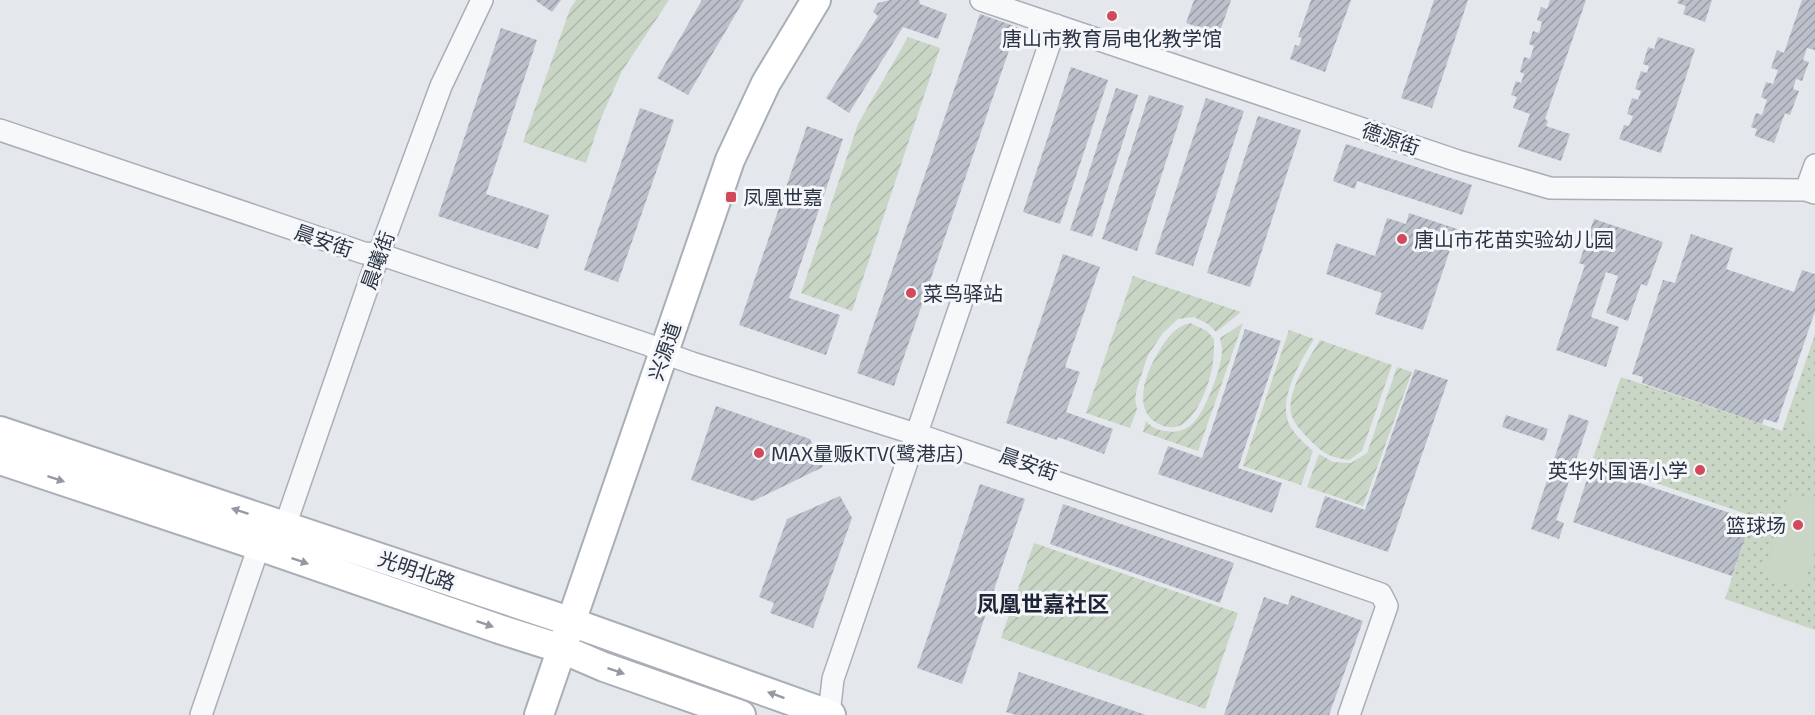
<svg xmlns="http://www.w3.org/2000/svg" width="1815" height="715" viewBox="0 0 1815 715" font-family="'Exo 2','Noto Sans SC',sans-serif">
<defs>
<pattern id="park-dots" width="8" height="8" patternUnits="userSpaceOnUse" patternTransform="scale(1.5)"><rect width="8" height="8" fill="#c9d6c5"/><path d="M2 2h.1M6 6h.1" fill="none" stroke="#adb8ab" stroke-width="1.8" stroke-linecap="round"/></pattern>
<pattern id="garden-furrows" width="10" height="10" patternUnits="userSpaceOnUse" patternTransform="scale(1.5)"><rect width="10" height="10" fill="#c9d6c5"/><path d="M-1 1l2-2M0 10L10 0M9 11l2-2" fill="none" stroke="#adb8ab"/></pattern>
<pattern id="building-hatch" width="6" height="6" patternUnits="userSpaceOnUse" patternTransform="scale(1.5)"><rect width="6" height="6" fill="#bbc0ca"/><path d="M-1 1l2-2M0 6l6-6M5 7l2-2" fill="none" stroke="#989da6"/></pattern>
</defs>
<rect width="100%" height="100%" fill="#e4e7ec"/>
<path fill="url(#park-dots)" d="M1815 334V630L1725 599 1752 516 1592 461 1621 377 1782 431Z"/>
<path fill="url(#garden-furrows)" d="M576 0H669L622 71 601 118 586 163 523 142 570 9Z
M908 37 940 48 852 311 801 293 858 124Z
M1133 276 1241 312 1216 332 1208 324 1194 317 1178 319 1163 333 1148 355 1137 388 1135 399 1137 409 1130 428 1086 413Z
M1190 323 1207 331 1214 339C1214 347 1214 355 1213 362 1211 381 1196 424 1175 427 1169 428 1162 426 1157 423 1132 409 1146 372 1158 353 1166 339 1174 327 1190 323Z
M1243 323 1198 451 1143 432 1146 421C1151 427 1159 431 1166 431 1176 433 1184 431 1192 424 1205 413 1221 369 1222 352 1222 348 1221 343 1220 338Z
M1289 330 1314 339C1302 359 1281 393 1287 418 1290 431 1303 442 1313 451L1301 485 1243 466Z
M1320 340 1392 365 1362 451 1349 460C1331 458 1322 453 1309 439 1302 432 1293 423 1291 413 1287 390 1309 359 1320 340Z
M1397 367 1412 372 1363 506 1307 487 1319 454 1333 462 1351 463 1367 453Z
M1034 543 1238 613 1205 709 1001 638Z"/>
<path fill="#c9d6c5" d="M1815 382V441C1797 422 1808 403 1815 382Z
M1792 492 1815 500V550L1802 588 1763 575Z"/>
<path fill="url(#building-hatch)" d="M535 0H561L552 12Z
M702 0H744L688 95 657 78Z
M890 0H919L920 4 947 14 938 39 903 27 849 113 826 98 878 16 873 12 878 3Z
M1194 0H1231L1219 34 1186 23Z
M1311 0H1351L1325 72 1290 59 1295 45 1299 46 1302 38 1298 37Z
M1434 0H1468L1432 108 1401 98Z
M1550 0H1586L1545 119 1548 121 1546 126 1570 134 1561 161 1518 147 1530 114 1513 108 1517 97 1511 95 1516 81 1521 83 1524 74 1520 72 1524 57 1530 59 1534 46 1529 44 1533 31 1539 33 1542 22 1537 20 1541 7 1547 9Z
M1679 0H1712L1705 22 1683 14 1686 6 1677 3Z
M1802 0H1815V50L1807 48 1803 60 1809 62 1802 81 1796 79 1793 89 1799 91 1790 115 1785 113 1774 143 1755 136 1757 129 1751 127 1756 113 1762 115 1767 100 1761 97 1766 82 1773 84 1778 70 1771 68 1777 50 1784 53Z
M980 14 1017 27 894 386 857 373Z
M501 28 537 40 486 194 549 215 538 249 438 216Z
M1658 37 1695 49 1661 153 1619 139 1624 125 1629 126 1633 116 1627 114 1632 98 1638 100 1641 91 1635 89 1641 71 1647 73 1649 66 1643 64 1648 47 1654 49Z
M1071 67 1108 80 1060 224 1023 212Z
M1116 88 1138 95 1092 237 1070 230Z
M1149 95 1184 106 1137 251 1102 239Z
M1206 98 1244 111 1193 266 1155 254Z
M640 108 674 120 618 282 584 270Z
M1258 116 1301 130 1250 287 1207 273Z
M807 126 843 139 789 298 840 315 826 355 739 325Z
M1346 144 1472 185 1462 215 1357 181 1355 189 1333 181Z
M1409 213 1457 229 1423 330 1375 314 1382 293 1326 274 1336 243 1375 256 1387 218 1406 224Z
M1594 219 1663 242 1647 286 1641 284 1628 321 1606 313 1618 276 1606 272 1591 317 1619 327 1606 367 1556 350 1585 265 1579 263Z
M1691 234 1733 248 1726 269 1794 292 1802 270 1815 274V311L1777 423 1764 419 1762 424 1642 383 1643 377 1632 374 1663 280 1675 283Z
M1063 254 1100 267 1065 367 1080 372 1066 412 1113 429 1104 454 1058 437 1057 440 1006 423Z
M1245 329 1281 341 1238 468 1282 483 1272 513 1158 474 1168 446 1202 458Z
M1415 369 1448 380 1388 552 1315 527 1325 496 1365 510Z
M716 406 810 439 823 467 753 501 691 480Z
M1569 414 1589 421 1556 520 1564 523 1559 539 1531 529Z
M1506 415 1548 429 1544 441 1502 427Z
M1591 467 1751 520 1732 576 1573 522Z
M980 484 1025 499 962 684 917 668Z
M840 496 852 518 813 628 770 613 774 603 759 597 787 519Z
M1063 504 1234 563 1220 603 1050 544Z
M1291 595 1363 621 1329 715H1224L1264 597 1288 605Z
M1019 672 1146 715H1016L1006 712Z"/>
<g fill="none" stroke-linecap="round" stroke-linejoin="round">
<defs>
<path id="street" d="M981 0 1458 161 1550 188 1806 190 1815 193
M0 130 364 253 379 254 649 345 664 353 692 363 928 438 1381 594 1387 606 1349 715
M1806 190 1815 165
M285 526 379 254 441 86 482 0
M829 714 833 679 1056 25
M201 715 259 546"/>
<path id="secondary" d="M0 431 554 616 831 715
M0 460 259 546 499 629 562 649 604 667 741 715
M539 715 730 160 766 83 816 0"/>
</defs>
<use href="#street" stroke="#a9aeb7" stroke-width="24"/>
<use href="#secondary" stroke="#a9aeb7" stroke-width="32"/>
<use href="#street" stroke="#f7f8fa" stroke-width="21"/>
<use href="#secondary" stroke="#fff" stroke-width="28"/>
</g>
<defs><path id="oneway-solid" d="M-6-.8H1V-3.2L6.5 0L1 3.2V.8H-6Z" transform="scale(1.5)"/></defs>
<g fill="#959aa2">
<use href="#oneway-solid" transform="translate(56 479) rotate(18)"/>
<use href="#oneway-solid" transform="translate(240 511) rotate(-162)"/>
<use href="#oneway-solid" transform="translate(300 561) rotate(19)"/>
<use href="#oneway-solid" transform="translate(485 624) rotate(19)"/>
<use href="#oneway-solid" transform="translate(616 671) rotate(19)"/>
<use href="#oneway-solid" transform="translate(776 695) rotate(-160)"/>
</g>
<g fill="#d1495b" stroke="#f4f6f9" stroke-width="2">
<circle cx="1112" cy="16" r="6"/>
<rect x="725" y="191" width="12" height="12" rx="3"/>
<circle cx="1402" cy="239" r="6"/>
<circle cx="911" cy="293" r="6"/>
<circle cx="759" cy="453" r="6"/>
<circle cx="1700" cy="470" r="6"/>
<circle cx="1798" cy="525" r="6"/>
</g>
<g text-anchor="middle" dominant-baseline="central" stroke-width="6" stroke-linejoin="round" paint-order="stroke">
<g font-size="20" fill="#2b3445" stroke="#f4f6f9" text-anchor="start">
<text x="1112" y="38" text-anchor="middle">唐山市教育局电化教学馆</text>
<text x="743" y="197">凤凰世嘉</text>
<text x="1414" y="239">唐山市花苗实验幼儿园</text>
<text x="923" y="293">菜鸟驿站</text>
<text x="771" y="453">MAX量贩KTV(鹭港店)</text>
<text x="1688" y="470" text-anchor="end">英华外国语小学</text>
<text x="1786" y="525" text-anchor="end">篮球场</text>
</g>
<g font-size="20" fill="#2b3445" stroke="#f4f6f9">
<text transform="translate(1391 138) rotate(19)">德源街</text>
<text transform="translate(324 240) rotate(19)">晨安街</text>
<text transform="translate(377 260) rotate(-70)">晨曦街</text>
<text transform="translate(664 351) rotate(-71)">兴源道</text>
<text transform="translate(1029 463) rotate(19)">晨安街</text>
<text transform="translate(417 570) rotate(19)">光明北路</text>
</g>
<g font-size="22" font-weight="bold" fill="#1d2536" stroke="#f4f6f9">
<text x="1043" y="603">凤凰世嘉社区</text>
</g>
</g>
</svg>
